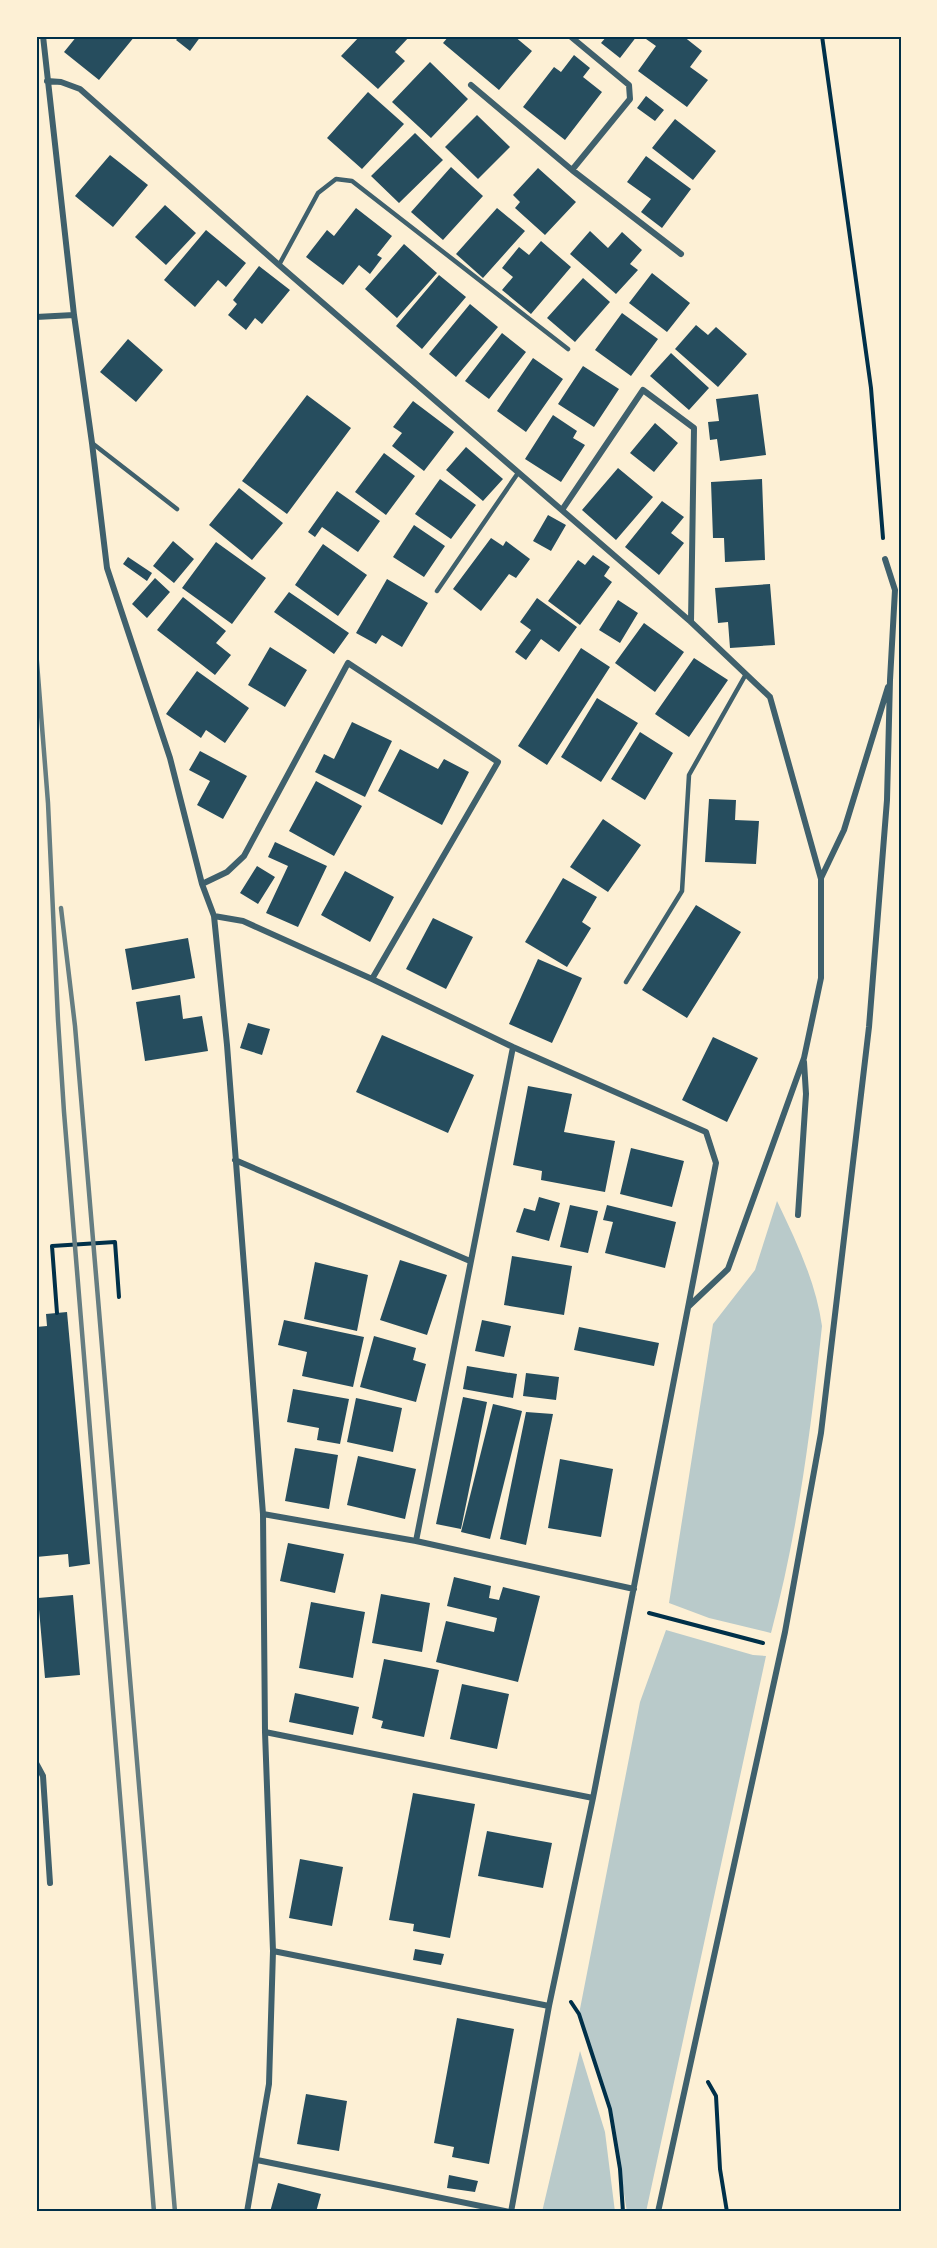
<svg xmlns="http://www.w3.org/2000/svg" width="937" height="2248" viewBox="0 0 937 2248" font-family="Montserrat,sans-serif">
<rect width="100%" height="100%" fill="#fdf0d5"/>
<path fill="#b9caca" d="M777 1201C796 1241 816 1282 822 1326 811 1429 798 1532 771 1633L709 1618 669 1603 713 1324 755 1270Z
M666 1630 753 1655 766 1656 646 2212H627L610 2109 579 2014 640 1702Z
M580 2051 605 2132 615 2212H542Z"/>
<path fill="#264d5e" d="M77 36H135L99 80 64 52Z
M180 36H201L190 51 176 40Z
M360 36H410L395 52 405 61 378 89 341 56Z
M449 36H514L532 51 499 90 443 43Z
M607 36H637L620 58 601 43Z
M649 36H683L702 51 690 67 708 80 687 107 638 71 656 46 646 39Z
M574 55 590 68 583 77 602 92 565 140 523 107 554 67 561 72Z
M430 62 468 99 431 138 392 102Z
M368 92 404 124 362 169 327 138Z
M646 96 664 110 655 121 637 108Z
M477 115 510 147 478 179 445 147Z
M675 119 716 151 693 180 652 148Z
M415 133 443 160 399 203 371 176Z
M110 155 148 185 113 227 75 196Z
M646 156 691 189 662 228 641 212 651 199 627 182Z
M451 167 483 196 443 240 411 212Z
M538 168 576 202 545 235 515 208 520 202 513 195Z
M165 205 196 233 166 265 135 237Z
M356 208 392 236 377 255 382 258 370 274 359 265 343 285 306 257 327 230 334 236Z
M497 208 525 231 483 278 456 254Z
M206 230 246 263 226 287 218 280 195 307 164 280Z
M590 231 608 248 622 232 642 250 630 264 638 270 616 294 570 254Z
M541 241 571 267 531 314 502 290 513 277 502 268 519 247 529 255Z
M404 244 437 273 397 318 365 289Z
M259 266 290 290 262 324 255 318 246 330 228 315 237 304 233 300Z
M652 273 690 303 667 332 629 303Z
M439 275 466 297 422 349 396 326Z
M583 278 610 302 575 342 547 318Z
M470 304 498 327 456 377 429 354Z
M622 313 658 339 631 376 595 350Z
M696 325 708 335 716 327 747 354 718 387 675 349Z
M502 333 526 352 489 399 465 381Z
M128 339 163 370 136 402 100 372Z
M671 353 709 388 689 410 650 376Z
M533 358 563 379 526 432 497 411Z
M583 366 619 389 594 427 558 404Z
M758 394 766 455 720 461 717 439 710 440 708 422 719 421 716 399Z
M307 395 351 428 287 514 242 481Z
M413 401 454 432 424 471 392 446 402 433 393 427Z
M553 415 577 431 573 438 585 445 561 482 525 459Z
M655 423 678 443 654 472 630 453Z
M466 447 503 479 483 501 446 470Z
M384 453 415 476 386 515 355 492Z
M618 468 653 497 616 540 582 510Z
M440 479 476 505 451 539 415 514Z
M762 479 765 560 725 562 724 538H713L711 482Z
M239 488 283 523 252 560 209 525Z
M337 491 380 521 358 552 322 527 315 537 308 532Z
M662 501 684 517 671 533 684 543 659 575 625 547Z
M548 515 566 525 551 551 533 541Z
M414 525 445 546 424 577 393 557Z
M491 538 503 546 506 541 530 559 516 578 509 574 481 611 453 589Z
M173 541 194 559 174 583 153 566Z
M216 542 266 578 232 624 182 588Z
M323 544 367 575 338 616 295 585Z
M593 555 610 567 604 576 612 582 580 625 548 601 578 560 585 565Z
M128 557 152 573 147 581 123 564Z
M155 578 170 592 147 618 132 604Z
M387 579 428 603 402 647 382 635 376 644 356 633Z
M770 584 775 645 730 648 728 622 718 623 715 588Z
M289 592 349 633 334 654 274 612Z
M183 597 226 631 216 643 231 655 215 675 157 630Z
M537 598 577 627 559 652 541 639 526 660 515 652 531 630 520 622Z
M618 600 638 613 620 643 599 630Z
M644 623 684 652 655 692 615 663Z
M270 647 307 670 285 707 248 685Z
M581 648 610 667 547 765 518 746Z
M694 658 728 680 689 737 655 714Z
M197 671 249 708 225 743 206 730 201 738 166 714Z
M597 698 638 723 601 782 561 757Z
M352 722 392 741 365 797 315 772 324 754 334 759Z
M640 732 673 753 645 800 611 779Z
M400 749 438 769 444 759 469 772 442 825 378 791Z
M200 751 247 776 223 819 197 805 210 781 189 770Z
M316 781 362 806 334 856 289 831Z
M709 799 736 800 735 820 759 821 756 864 705 862Z
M603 819 641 845 608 892 570 867Z
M275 842 327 866 298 927 266 913 288 866 268 857Z
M257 866 275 877 258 904 240 893Z
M345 871 394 897 370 942 321 915Z
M563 878 597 897 582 922 591 928 567 967 525 942Z
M696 905 741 932 687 1018 642 990Z
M433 918 473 937 446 989 406 969Z
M188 938 195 978 132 990 125 949Z
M538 959 582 978 552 1043 509 1024Z
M180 995 183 1019 202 1016 208 1051 145 1061 136 1002Z
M248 1023 270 1029 262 1055 240 1048Z
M382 1035 474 1075 448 1133 356 1092Z
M713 1037 758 1058 727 1122 682 1100Z
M528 1086 572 1094 564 1132 615 1141 605 1192 541 1180 542 1171 513 1165Z
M631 1148 684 1161 672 1207 620 1194Z
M539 1197 560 1203 549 1241 516 1232 524 1208 535 1211Z
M570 1205 598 1211 588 1253 560 1247Z
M607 1205 676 1222 665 1268 605 1253 613 1222 603 1220Z
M512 1256 572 1266 564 1315 504 1305Z
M400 1260 447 1275 427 1335 380 1320Z
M315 1262 368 1275 357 1331 304 1319Z
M67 1312 90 1564 69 1567 68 1554 36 1557V1327L47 1326 46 1314Z
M284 1320 364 1337 353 1387 302 1376 307 1352 278 1345Z
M482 1320 511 1326 504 1357 475 1351Z
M579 1327 659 1343 654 1366 574 1350Z
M374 1336 416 1348 413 1360 426 1364 416 1402 360 1387Z
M467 1366 517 1374 513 1398 463 1389Z
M526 1373 559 1377 556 1400 523 1396Z
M293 1389 349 1399 340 1444 317 1440 319 1428 287 1422Z
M463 1397 487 1402 461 1529 436 1524Z
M356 1398 402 1408 393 1452 347 1442Z
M493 1404 522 1411 490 1539 461 1532Z
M526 1412 553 1414 526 1545 500 1539Z
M295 1448 338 1455 329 1509 285 1501Z
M358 1456 416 1469 405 1519 347 1505Z
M560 1459 613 1469 601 1537 548 1528Z
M288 1543 344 1554 335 1593 280 1581Z
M454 1577 491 1586 489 1598 499 1600 503 1587 540 1596 518 1682 436 1662 446 1621 494 1632 497 1618 447 1606Z
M381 1594 430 1603 422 1652 372 1643Z
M73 1595 80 1675 45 1678 38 1598Z
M311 1602 365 1612 353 1678 299 1668Z
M384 1659 439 1670 424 1737 381 1728 383 1721 372 1718Z
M462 1684 509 1694 497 1749 450 1739Z
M295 1693 359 1707 353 1735 289 1722Z
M413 1793 475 1804 450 1938 413 1931 414 1924 389 1920Z
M487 1831 552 1843 543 1888 478 1876Z
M300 1859 343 1867 332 1926 289 1918Z
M415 1949 444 1954 441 1965 413 1960Z
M457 2018 514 2029 489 2164 452 2157 454 2147 434 2143Z
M306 2094 347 2101 339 2151 297 2144Z
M449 2175 478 2181 475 2192 447 2188Z
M278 2183 321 2194 316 2212H270Z"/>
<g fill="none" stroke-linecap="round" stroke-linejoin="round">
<path stroke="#003049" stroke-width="4" d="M822 36 871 388 883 538
M57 1313 52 1246 115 1242 119 1297
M649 1613 763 1643
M571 2002 579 2014 610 2109 620 2169 623 2212
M708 2082 716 2096 720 2169 727 2212"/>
<path stroke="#3f606c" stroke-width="4.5" d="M279 265 318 193 336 179 352 181 568 349
M92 443 177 509
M437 591 518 473
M626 982 682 891 689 775 746 674"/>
<path stroke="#3f606c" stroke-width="6" d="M43 36 74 315 92 443 107 568 170 758 202 884 214 916 227 1045 263 1514 265 1732 273 1951 269 2084 247 2212
M570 36 629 85 630 99 572 170 681 254
M47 81 61 82 80 89 279 265 691 622 770 697 821 879V978L804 1058 728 1269 689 1306
M471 85 572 170
M36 317 74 315
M562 510 643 390 694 428 691 622
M821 878 844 830 888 687
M202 884 227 872 244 856 348 663 498 762 372 979
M214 916 243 921 372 979 513 1047 706 1132 716 1163 593 1798 549 2006 511 2212
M235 1160 470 1261
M798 1215 806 1094 804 1062
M263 1514 416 1541 634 1589
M416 1541 513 1047
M265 1732 593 1798
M36 1763 43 1776 50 1883
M273 1951 549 2006
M257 2160 510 2212
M658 2212 785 1632 821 1433 869 1027 887 800 890 680 895 590 885 559"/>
<path stroke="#657d81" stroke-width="4.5" d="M36 650 48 803 58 1020 64 1112 154 2212
M61 908 75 1026 175 2212"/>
</g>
<rect width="937" height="2248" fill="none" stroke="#fdf0d5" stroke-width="75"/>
<rect x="38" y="38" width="862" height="2172" fill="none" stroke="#003049" stroke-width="2"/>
</svg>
